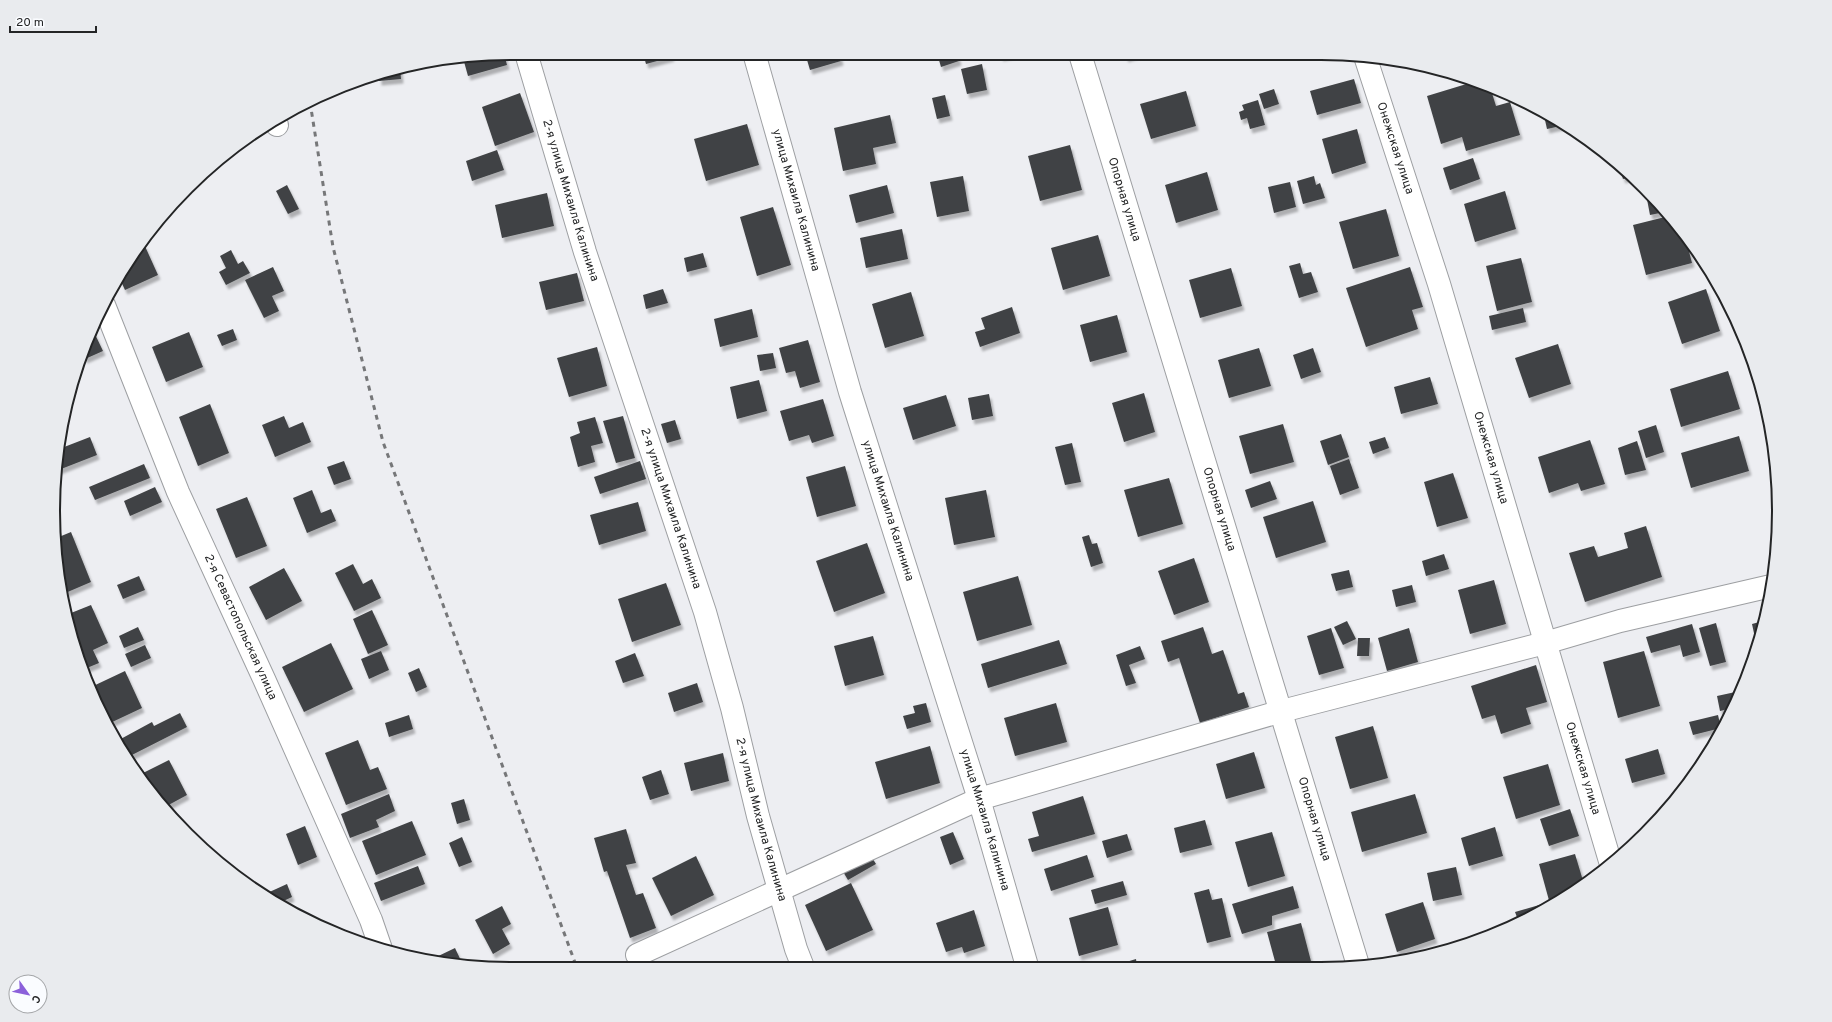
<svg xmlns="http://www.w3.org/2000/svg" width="1832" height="1022" viewBox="0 0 1832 1022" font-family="Overpass,sans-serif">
<defs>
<filter id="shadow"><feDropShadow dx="2.5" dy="4.5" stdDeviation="1" flood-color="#0004"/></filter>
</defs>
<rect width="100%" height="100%" fill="#edeef2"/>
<path fill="#414345" filter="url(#shadow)" d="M643 53H671L672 57 646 64Z
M805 53H839L841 61 810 70Z
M937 53 957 54 959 61 941 67Z
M504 54 507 65 468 76 463 58Z
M1000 54H1014L1001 57Z
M1125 54H1138L1126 58Z
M982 64 987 90 967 94 961 69Z
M400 68 401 79 379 81V73Z
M1354 79 1361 103 1317 115 1310 91Z
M1473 82 1491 90 1496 106 1510 102 1520 135 1466 151 1462 137 1441 144 1427 96Z
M1274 89 1279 104 1264 109 1259 94Z
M1186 91 1196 126 1151 139 1140 104Z
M520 93 534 132 495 146 482 107Z
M945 95 950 116 937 119 932 98Z
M1258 100 1265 125 1250 129 1247 118 1241 120 1239 112 1244 110 1242 105Z
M1543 111 1550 114 1565 125 1547 129Z
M890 115 896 143 873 148 876 164 843 171 834 128Z
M747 124 759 165 706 181 694 139Z
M1357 129 1366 163 1332 174 1322 139Z
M1070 145 1082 190 1040 201 1028 156Z
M497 150 504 170 472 181 466 161Z
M1473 158 1480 179 1450 190 1443 168Z
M1618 163 1623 167 1632 176 1623 179Z
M1207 172 1218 210 1176 223 1165 185Z
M963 176 969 211 937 217 930 182Z
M1314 176 1316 185 1320 183 1325 198 1303 204 1297 181Z
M1290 182 1296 207 1274 213 1268 187Z
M287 185 299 209 288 214 276 191Z
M887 185 894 213 856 223 849 195Z
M1505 191 1516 229 1475 242 1464 204Z
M547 193 554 226 502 238 495 205Z
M1648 193 1663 209 1665 212 1650 215 1646 194Z
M773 207 791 265 757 276 740 217Z
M1386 209 1399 256 1353 269 1339 222Z
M1669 216 1684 232 1692 263 1646 275 1633 225Z
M902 229 908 259 866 268 860 238Z
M1098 235 1110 276 1063 290 1051 248Z
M144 244 158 275 125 290 119 277 130 257 138 247Z
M231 250 238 264 243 261 250 273 226 285 219 272 226 268 220 256Z
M703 253 707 267 687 272 684 258Z
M1521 258 1532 302 1497 311 1486 266Z
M1300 263 1303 274 1311 272 1318 292 1299 298 1289 266Z
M273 267 284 291 272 296 279 311 264 318 245 280Z
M1410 267 1423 307 1412 310 1418 329 1366 347 1346 288Z
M1231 268 1242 306 1200 318 1189 280Z
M577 273 584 301 546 310 539 282Z
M663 289 668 303 646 309 643 295Z
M1706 289 1720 331 1682 344 1668 302Z
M911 292 924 336 885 348 872 304Z
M1012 307 1020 333 980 347 975 332 985 329 981 318Z
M1523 308 1526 322 1492 330 1489 316Z
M752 309 758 337 720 347 714 319Z
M1117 315 1127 352 1090 362 1080 325Z
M92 328 103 351 85 359 82 353Z
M233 329 237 340 222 346 217 335Z
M189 332 203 367 166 382 152 347Z
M808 340 820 382 800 388 795 371 786 373 779 348Z
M1558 344 1571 384 1529 398 1515 358Z
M597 347 607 386 569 397 557 358Z
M1259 348 1271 386 1229 398 1218 360Z
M1313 348 1321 372 1301 379 1293 355Z
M773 353 776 368 760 371 757 355Z
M1728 371 1740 409 1681 427 1670 389Z
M1430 377 1438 404 1401 414 1394 387Z
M759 380 767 411 737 419 730 387Z
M1144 393 1155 432 1124 442 1112 403Z
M989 394 993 416 972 420 968 398Z
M946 395 956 426 913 440 903 408Z
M823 399 834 436 812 443 809 435 789 441 780 411Z
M210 404 229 453 198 466 179 417Z
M284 416 289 428 303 422 311 442 275 457 262 425Z
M623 416 635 458 616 463 603 421Z
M595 417 603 443 591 446 595 462 578 467 570 437 580 433 577 422Z
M675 420 681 439 667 443 661 424Z
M1283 424 1294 462 1250 474 1239 436Z
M1656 425 1664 452 1646 458 1638 431Z
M1341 434 1349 457 1328 465 1320 441Z
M1739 436 1749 471 1691 488 1681 453Z
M90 437 97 455 56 471 59 449Z
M1385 437 1389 448 1373 454 1369 442Z
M1590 440 1605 484 1581 491 1578 483 1549 493 1538 457Z
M1637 441 1646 470 1625 475 1618 448Z
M1072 443 1081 482 1065 485 1055 447Z
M1349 459 1359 488 1340 495 1330 466Z
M344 461 351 479 334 485 327 467Z
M640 461 646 479 600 494 594 477Z
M144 464 150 478 95 500 89 487Z
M845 466 856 506 817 517 806 477Z
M1453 473 1468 518 1437 527 1424 482Z
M1169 478 1183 524 1138 537 1124 490Z
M1270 481 1277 499 1251 508 1245 490Z
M155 487 162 502 130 516 124 501Z
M312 490 321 513 331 509 336 521 307 533 293 498Z
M986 490 995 537 954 545 945 498Z
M247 497 267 546 236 558 216 509Z
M1313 501 1326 542 1276 558 1263 517Z
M638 502 646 531 599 545 590 515Z
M1646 526 1662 577 1585 602 1569 553 1594 546 1598 557 1628 548 1624 533Z
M71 532 91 582 63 594 54 539Z
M1089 535 1092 544 1097 543 1103 563 1091 567 1082 537Z
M867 543 885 593 834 612 816 561Z
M1444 554 1449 569 1426 576 1422 561Z
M1194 558 1209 602 1174 615 1158 571Z
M353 564 363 584 372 579 381 598 354 611 335 573Z
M284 568 302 601 266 620 249 587Z
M1349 570 1353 587 1336 591 1331 574Z
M139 576 145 590 123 599 117 585Z
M1018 576 1032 625 977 641 963 592Z
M1494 580 1506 624 1470 634 1458 590Z
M666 583 681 625 632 642 618 599Z
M1412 585 1416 602 1396 607 1392 590Z
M91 605 108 643 93 650 99 663 82 670 76 651 80 649 66 615Z
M372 610 388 645 368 654 353 619Z
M1347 621 1356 639 1343 645 1334 627Z
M1763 621 1757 647 1752 624Z
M1716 623 1726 662 1710 666 1699 628Z
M1692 624 1700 652 1683 657 1680 645 1651 653 1646 637Z
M138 627 144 640 124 648 119 636Z
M1203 627 1212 654 1223 650 1238 694 1244 692 1249 707 1200 723 1179 658 1168 662 1161 641Z
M1331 628 1344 668 1319 675 1307 636Z
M1409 628 1418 662 1387 671 1378 638Z
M873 636 884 675 845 686 834 646Z
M1358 638H1370L1369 656H1357Z
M1059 640 1067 664 988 688 981 664Z
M331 643 353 689 304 712 282 667Z
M145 645 151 658 131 667 125 654Z
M1140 646 1145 659 1129 665 1136 683 1126 686 1116 655Z
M381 651 389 670 369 679 361 659Z
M1644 651 1660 706 1618 718 1603 662Z
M635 653 644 676 623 683 615 661Z
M1536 665 1547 702 1526 708 1531 724 1501 734 1495 715 1482 719 1471 686Z
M419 668 427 687 416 692 408 673Z
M125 671 142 708 108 724 89 688Z
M697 683 703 702 674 712 668 693Z
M1740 691 1732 708 1720 711 1717 696Z
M926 703 931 722 907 729 903 716 915 713 913 706Z
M1056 703 1067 742 1015 756 1004 718Z
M180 713 187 727 126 758 117 741 152 722 154 726Z
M409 715 413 729 389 737 385 723Z
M1718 715 1721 728 1693 735 1689 722Z
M1373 726 1388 778 1350 789 1335 737Z
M358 740 370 770 378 767 387 789 346 805 325 753Z
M930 746 940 783 886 799 875 762Z
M1658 749 1665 774 1632 783 1625 759Z
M1254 752 1265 788 1226 799 1216 764Z
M723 753 729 781 691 791 684 763Z
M169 760 187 795 163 808 156 799 143 773Z
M1548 764 1560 805 1516 819 1503 777Z
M661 770 669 794 650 800 642 777Z
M389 794 395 811 376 820 379 827 350 838 341 814Z
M1415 794 1427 833 1362 852 1351 812Z
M1083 796 1095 834 1032 852 1028 839 1039 836 1032 812Z
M464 799 470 820 457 824 451 803Z
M1570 809 1579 836 1549 846 1540 819Z
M1205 820 1212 845 1180 853 1174 828Z
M412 821 426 855 376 875 362 841Z
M305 826 317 857 298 865 286 834Z
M1495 827 1503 856 1469 866 1461 838Z
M626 829 636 863 626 865 636 895 643 893 656 928 630 938 607 871 604 872 594 838Z
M953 832 964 859 950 865 940 837Z
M1272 832 1285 876 1248 887 1235 842Z
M1127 834 1132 850 1107 858 1102 841Z
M462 837 472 862 459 867 449 843Z
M869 853 876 864 848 880 842 870Z
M1575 854 1584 884 1576 892 1550 904 1539 864Z
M1087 855 1094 877 1051 891 1044 869Z
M696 856 714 895 671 916 652 878Z
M230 863 236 877 223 866Z
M418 866 425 884 381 901 374 883Z
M1456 867 1462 895 1433 901 1427 873Z
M1123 881 1127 895 1095 904 1091 890Z
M851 883 873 930 826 951 805 905Z
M287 884 292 897 277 904 266 897 265 894Z
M1293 886 1299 908 1272 916V925L1242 934 1232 904Z
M1209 889 1212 900 1222 898 1231 937 1207 943 1194 893Z
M1423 902 1435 939 1397 952 1385 914Z
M1546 903 1547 906 1518 920 1515 912Z
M502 906 511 924 502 929 510 944 493 954 475 920Z
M1108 907 1118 945 1079 956 1069 918Z
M974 910 985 946 964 953 962 947 946 952 936 923Z
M1301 923 1312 965H1276L1267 932Z
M455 948 463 965 430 960Z
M1136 959 1137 966H1113Z"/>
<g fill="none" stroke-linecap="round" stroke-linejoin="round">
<defs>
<g id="minor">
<path id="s1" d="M526 53 585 252 705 612 732 708 758 816 796 949 803 967"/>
<path id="s2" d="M754 53 850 392 979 799 1027 966"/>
<path id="s3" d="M1080 54C1171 358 1267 661 1358 965"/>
<path id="s4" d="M1365 56 1439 284 1610 861"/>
<path d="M275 119 277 125"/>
<path id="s5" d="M104 305 178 492 264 679 371 920 381 949"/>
<path d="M637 955 979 799 1282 711 1545 643 1620 621 1771 586"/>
</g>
</defs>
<use href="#minor" stroke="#9d9fa2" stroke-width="24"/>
<use href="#minor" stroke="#fff" stroke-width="22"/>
<path stroke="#767779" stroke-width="3" stroke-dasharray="5 5" stroke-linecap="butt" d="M310 102 333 247 383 442 577 968"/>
</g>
<g text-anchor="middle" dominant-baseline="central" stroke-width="4" stroke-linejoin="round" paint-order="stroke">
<g font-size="12" fill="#242526" stroke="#fafcff">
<text stroke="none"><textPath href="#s4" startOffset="97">Онежская улица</textPath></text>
<text stroke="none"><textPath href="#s1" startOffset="154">2-я улица Михаила Калинина</textPath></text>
<text stroke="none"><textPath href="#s2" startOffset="153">улица Михаила Калинина</textPath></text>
<text stroke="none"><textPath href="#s3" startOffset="152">Опорная улица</textPath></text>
<text stroke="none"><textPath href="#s4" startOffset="421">Онежская улица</textPath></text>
<text stroke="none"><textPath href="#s1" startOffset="478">2-я улица Михаила Калинина</textPath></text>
<text stroke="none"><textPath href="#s3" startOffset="476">Опорная улица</textPath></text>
<text stroke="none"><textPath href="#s2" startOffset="477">улица Михаила Калинина</textPath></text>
<text stroke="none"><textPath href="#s5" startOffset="350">2-я Севастопольская улица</textPath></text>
<text stroke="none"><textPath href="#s4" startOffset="745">Онежская улица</textPath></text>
<text stroke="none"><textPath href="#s1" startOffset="802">2-я улица Михаила Калинина</textPath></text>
<text stroke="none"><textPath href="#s3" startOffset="800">Опорная улица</textPath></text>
<text stroke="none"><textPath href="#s2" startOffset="801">улица Михаила Калинина</textPath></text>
</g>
</g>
<path d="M0 0H1832V1022H0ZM511 60H1321A451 451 0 0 1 1772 511V511A451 451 0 0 1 1321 962H511A451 451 0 0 1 60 511V511A451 451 0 0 1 511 60Z" fill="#e9ebee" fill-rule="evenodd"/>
<path fill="none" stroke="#242526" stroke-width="2" d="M511 60H1321A451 451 0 0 1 1772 511V511A451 451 0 0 1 1321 962H511A451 451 0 0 1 60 511V511A451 451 0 0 1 511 60Z"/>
<g transform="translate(28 994) rotate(123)"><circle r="19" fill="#fafcff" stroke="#a4a6a8"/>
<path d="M0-3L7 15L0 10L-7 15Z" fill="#8b60da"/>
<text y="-6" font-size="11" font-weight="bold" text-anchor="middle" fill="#242526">С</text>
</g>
<path d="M10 26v6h86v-6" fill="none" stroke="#242526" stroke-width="2"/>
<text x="16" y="26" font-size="12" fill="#242526" stroke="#fafcff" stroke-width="3" paint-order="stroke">20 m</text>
</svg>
